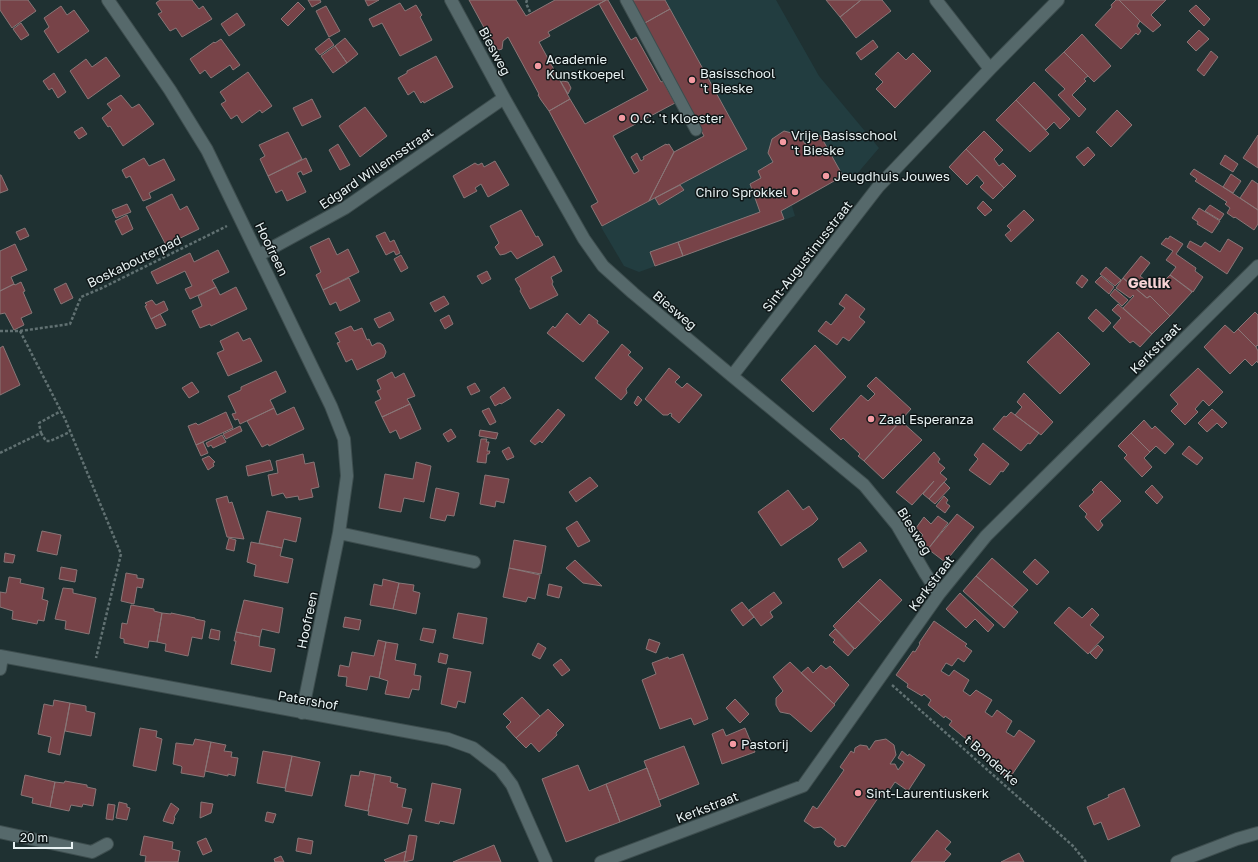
<svg xmlns="http://www.w3.org/2000/svg" width="1258" height="862" viewBox="0 0 1258 862" font-family="'Golos Text',sans-serif">
<rect width="100%" height="100%" fill="#1f3132"/>
<path fill="#223d40" d="M665 0H776L819 76 879 148 850 182 843 176 792 206 795 216 639 272 624 266 601 227 649 201 674 152 704 136 643 24 670 9Z"/>
<path fill="#774348" stroke="#897677" d="M0 0H28L36 11 12 28 0 10Z
M160 0H192L199 9 203 6 212 19 182 37 176 28 170 31 158 14 162 12 156 3Z
M308 0H320L321 2 312 7Z
M365 0H379L368 6Z
M469 0H516L526 16 555 0H606L548 32 550 36 539 42 570 99 549 111 541 100 538 95 539 94 508 37 503 41 502 49 499 50 497 49 495 46 492 48 486 36 488 35Z
M606 0H608L631 40 636 37 661 82 663 81 675 103 613 136 634 174 639 171 631 157 637 153 641 161 644 159 643 157 666 144 667 145 669 144 674 152 649 201 602 226 591 206 598 202 549 111 570 99 585 124 648 90 599 4Z
M631 0H665L670 9 643 24Z
M826 0H861L840 17Z
M861 0H882L891 11 856 38 840 17Z
M1116 0H1119L1140 21 1137 26 1141 31 1138 35 1136 33 1121 49 1095 25 1112 7 1111 5Z
M1119 0H1166L1151 15 1161 25 1153 32 1141 22Z
M298 2 305 9 288 26 281 19Z
M400 3 405 11 416 5 422 15 420 17 432 40 400 56 382 23 373 27 369 19Z
M1196 5 1210 19 1204 26 1189 11Z
M61 6 67 15 74 10 89 31 58 53 44 31 49 27 44 18Z
M326 6 340 31 329 37 316 11Z
M670 9 747 149 649 201 674 152 704 136 643 24Z
M237 13 245 25 229 36 221 24Z
M21 23 29 35 21 40 13 29Z
M1199 30 1209 39 1196 51 1187 42Z
M1082 34 1111 66 1094 82 1064 52Z
M329 38 334 45 320 55 315 49Z
M345 38 358 54 347 63 335 46Z
M221 39 240 65 233 70 230 65 211 78 205 70 200 74 190 59 214 42 215 43Z
M873 40 878 47 861 60 856 53Z
M335 46 347 63 333 73 321 56Z
M1211 51 1218 57 1204 76 1197 70Z
M898 52 906 60 913 53 931 71 895 108 876 89 883 82 875 74Z
M1064 52 1088 76 1084 79 1086 81 1072 95 1086 109 1079 117 1058 95 1065 89 1045 70Z
M436 56 453 87 424 103 423 101 421 103 414 91 408 95 398 78 407 73V71Z
M106 57 120 76 88 99 70 71 86 59 92 67Z
M248 72 272 106 262 113 260 110 242 123 237 115 231 119 221 104 226 101 220 92Z
M54 73 66 92 58 98 52 88 49 90 43 81Z
M563 81 568 82 571 88 568 94 561 82Z
M1034 82 1070 119 1060 129 1054 122 1046 130 1016 100Z
M121 95 132 108 139 104 154 124 123 146 110 126 108 127 102 118 112 110 107 104Z
M312 99 321 117 302 126 293 108Z
M1016 100 1049 134 1030 152 996 120Z
M365 107 387 136 360 157 339 126Z
M1117 110 1132 125 1111 147 1096 132Z
M82 127 87 134 79 139 74 132Z
M784 131 799 135 805 144 820 135 843 176 781 211 784 219 683 256 678 242 760 212 750 184 761 178 758 171 773 162 768 153 772 139Z
M984 131 1003 150 994 159 999 166 1003 163 1016 176 1004 188 966 149Z
M288 132 302 159 268 176 260 159 265 156 259 145Z
M1258 135V168L1243 158Z
M338 144 350 165 340 170 329 150Z
M1088 147 1095 155 1084 166 1076 157Z
M966 149 1004 188 993 199 980 187 984 183 977 175 967 185 949 167Z
M1225 155 1238 164 1233 172 1220 164Z
M144 158 149 166 164 159 175 180 149 193 151 198 143 201 130 176 126 178 122 170Z
M306 158 312 171 303 175 301 171 297 173 306 192 287 201 282 190 276 193 268 176Z
M495 161 509 185 488 197 481 184 475 188 477 191 464 198 453 176 475 163 478 165 482 163 484 167Z
M1194 169 1223 187 1258 210V224L1254 230 1235 217 1234 218 1227 213 1230 208 1225 204 1227 202 1195 181 1197 179 1190 174Z
M1231 174 1241 181 1233 193 1223 187Z
M0 175H1L8 190 0 193Z
M1252 180 1258 184V210L1240 198Z
M680 185 684 190 659 205 655 198Z
M172 194 180 210 187 206 199 229 166 245 146 207Z
M983 201 992 210 985 216 977 208Z
M127 204 131 212 116 218 112 210Z
M1210 205 1224 214 1220 220 1205 211Z
M1199 208 1220 221 1212 233 1197 224 1198 222 1192 218Z
M521 210 536 237 538 236 543 245 517 259 511 251 505 254 500 255 495 247 499 243 490 226Z
M1024 210 1034 220 1011 242 1005 235 1011 230 1007 226Z
M127 215 133 229 122 235 115 221Z
M25 228 29 236 20 240 16 232Z
M385 232 390 242 394 240 400 253 396 255 394 251 386 255 376 236Z
M1170 236 1183 244 1176 254 1196 268 1195 271 1203 277 1193 292 1170 275 1176 267 1166 260 1173 251 1161 244 1166 238 1168 239Z
M329 238 337 255 348 249 359 272 323 290 316 275 321 272 310 247Z
M1228 239 1243 248 1227 274 1187 247 1190 241 1201 247 1205 242 1220 252Z
M678 242 683 256 655 266 650 252Z
M15 244 27 270 11 277 14 284 0 291V251Z
M218 250 229 272 212 280 216 287 190 299 185 289 192 286 185 271 157 284 151 272 190 253 194 262Z
M401 255 408 268 401 272 394 259Z
M554 256 562 271 551 277 553 282 552 284 558 295 530 309 520 291 521 289 515 279Z
M1141 256 1150 263 1140 276 1156 288 1162 280 1164 281 1170 275 1192 292 1170 316 1150 296 1147 298 1123 278Z
M1106 267 1121 280 1115 286 1100 274Z
M487 271 491 279 482 284 477 276Z
M1082 275 1088 280 1082 288 1076 283Z
M1101 276 1114 287 1109 294 1095 282Z
M349 278 360 301 340 311 336 302 330 305 323 290Z
M1123 278 1147 298 1150 296 1170 316 1152 334 1123 308 1134 296 1133 295 1130 298 1116 288Z
M21 282 25 291 23 292 32 313 21 318 24 325 14 330 5 313 0 314V291L14 284 15 285Z
M66 283 73 298 61 304 54 289Z
M216 287 220 295 236 287 247 309 211 326 210 324 200 328 192 311 202 306 198 296Z
M1115 289 1128 300 1122 306 1110 295Z
M846 294 865 309 859 317 865 322 849 341 843 337 837 345 818 331 826 321 831 325 845 308 839 304Z
M444 296 449 304 435 312 430 303Z
M152 300 156 305 164 301 168 310 151 319 145 306 147 305 145 303Z
M1118 304 1152 334 1140 347 1133 341 1130 343 1113 327 1121 318 1112 310Z
M1096 309 1111 323 1103 332 1088 318Z
M390 312 394 320 379 328 374 319Z
M1255 312 1258 315V346L1257 345 1256 347 1238 329Z
M567 313 580 325 589 314 598 321 597 323 609 332 583 362 547 333 553 326 555 328Z
M160 314 166 325 156 329 151 319Z
M449 315 453 324 445 329 440 320Z
M1225 325 1234 333 1238 329 1256 347 1258 351V363L1257 361 1252 366 1245 359 1230 374 1204 347Z
M351 326 354 331 362 328 367 340 369 339 372 346 377 343H380L383 345 386 352 384 357 357 370 352 359 346 362 337 343 340 342 335 333Z
M238 332 243 341 250 338 262 361 228 376 217 353 224 350 220 341Z
M1058 332 1090 364 1060 394 1027 362Z
M622 344 631 352 628 355 643 368 626 389 627 393 621 400 595 378Z
M815 345 846 377 813 412 781 380Z
M3 346 20 385 0 395V348Z
M669 368 680 377 675 382 682 388 687 383 702 395 679 423 671 416 672 414 670 413 668 415H663L645 399Z
M1198 368 1223 392 1209 406 1203 400 1195 409 1198 412 1185 425 1171 411 1178 404 1170 395Z
M276 371 286 392 270 400 274 408 240 424 238 419 235 420 232 414 236 413 228 396 241 390V387Z
M392 372 395 378 404 373 415 396 407 399 410 404 382 417 375 402 381 399 377 391 381 389 377 380Z
M876 377 911 409 864 461 858 456 860 454 843 438 841 440 830 429 861 395 868 401 875 394 867 386Z
M192 382 199 392 189 398 182 388Z
M475 383 480 391 471 395 467 387Z
M504 387 511 398 501 404 500 403 495 406 490 397Z
M1024 393 1053 422 1041 435 1015 415 1022 407 1017 402Z
M638 396 642 400 637 406 634 403Z
M410 404 421 429 400 439 396 430 390 433 382 417Z
M294 407 304 429 269 446 268 444 262 447 247 421 274 408 277 415Z
M489 408 496 422 490 425 482 411Z
M558 409 565 415 542 443 540 441 535 445 530 441Z
M1212 409 1227 423 1222 428 1217 423 1207 432 1198 423Z
M226 412 233 428 196 445 188 426 196 423 198 425Z
M1011 412 1039 433 1030 444 1028 443 1021 451 993 429 1004 416 1006 417Z
M1144 420 1152 429 1155 426 1174 444 1165 454 1156 446 1150 452 1131 433Z
M901 421 922 440 883 479 864 461Z
M240 426 242 431 226 439 223 434Z
M451 429 456 437 448 442 443 434Z
M480 430 498 433 496 439 479 436Z
M1131 433 1150 452 1144 458 1152 467 1142 477 1124 458 1127 455 1118 446Z
M222 435 226 442 213 448 211 445 208 447 206 443Z
M481 439H487L486 442H489L487 451H490L489 454H487L486 463 477 462Z
M203 442 208 453 201 456 196 445Z
M983 443 1009 464 1003 472 1001 471 990 485 969 470 978 459 974 455Z
M1189 446 1203 458 1197 465 1182 454Z
M509 447 514 457 507 460 502 451Z
M934 452 940 459 938 462 945 468 940 473 947 479 929 499 923 494 934 481 912 505 896 492Z
M303 454 305 464 314 462 319 487 311 489 313 497 299 500 298 496 286 498 283 493 272 496 268 475 278 473 276 461Z
M209 456 215 462 213 463 214 466 208 470 202 459Z
M270 460 273 470 248 476 246 466Z
M416 462 431 466 424 502 404 498 401 512 379 508 385 474 413 479Z
M485 475 509 479 504 503 496 501 495 507 480 504Z
M590 477 598 486 576 502 569 492Z
M1101 481 1121 501 1100 521 1103 525 1098 531 1085 517 1087 514 1079 506 1094 492 1092 490Z
M944 482 950 488 935 504 929 499Z
M1152 485 1163 497 1157 504 1145 492Z
M436 488 459 493 454 516 447 515 445 521 430 518Z
M788 490 803 510 809 506 818 519 813 524 781 546 758 512Z
M227 496 229 503 232 502 244 539 227 537 216 499Z
M944 496 948 500 946 503 950 506 945 513 936 506Z
M267 511 301 518 296 542 284 539 282 548 259 543Z
M957 514 974 527 945 562 928 549Z
M938 516 948 523 928 549 918 541 923 535 916 528 924 517 931 524Z
M577 521 590 541 578 547 566 528Z
M42 531 61 535 57 555 37 551Z
M229 538 236 540 234 551 226 549Z
M514 540 546 546 541 574 509 568Z
M251 542 282 548 280 556 293 559 288 583 254 576 256 565 247 562Z
M860 542 867 551 843 568 838 559Z
M5 553 15 555 13 563 4 562Z
M992 558 1028 590 1012 607 976 576Z
M1035 559 1049 572 1037 585 1023 572Z
M575 560 602 586 583 583 566 568Z
M61 567 77 570 75 582 59 579Z
M509 568 540 575 535 599 528 597 526 602 503 597Z
M126 573 137 575V578L144 579 142 588 137 587 134 604 121 601Z
M976 576 1018 612 1004 628 963 591Z
M9 577 21 579 20 583 44 588 42 599 48 601 44 621 38 620 37 624 12 619 13 611 0 607V592L6 593Z
M383 579 399 583 393 609 370 605 374 584 382 586Z
M880 579 902 600 881 622 858 601Z
M399 583 414 585 413 591 420 593 416 614 393 609Z
M549 584 562 587 559 598 547 595Z
M63 588 73 589V593L96 598 89 634 65 629 66 621 55 619Z
M774 592 782 603 770 612 773 617 761 626 749 610Z
M960 593 994 625 988 632 975 619 966 628 946 609Z
M244 600 283 608 279 633 262 629 260 637 236 632Z
M858 601 881 622 855 649 833 626Z
M742 602 754 617 743 626 731 610Z
M131 605 154 609V611L162 613 157 642 149 641 148 648 124 643V639L120 638 122 623 127 624Z
M1069 607 1082 618 1092 608 1099 615 1090 625 1104 637 1088 654 1054 623Z
M162 613 171 614V613L195 618V619L205 621 202 639 192 637 188 656 165 651 166 644 157 642Z
M458 613 487 618 483 644 453 638Z
M345 617 361 620 359 630 343 627Z
M934 621 967 644 965 646 972 651 964 662 958 658 952 666 946 663 941 671 949 676 954 670 969 680 963 691 970 696 976 690 992 700 985 712 992 717 997 710 1012 721 1006 732 1014 737 1019 730 1035 741 1009 779 992 767 995 762 989 757 988 758 970 746 973 741 968 737 966 739 949 725 952 721 945 716 944 718 928 705 931 700 924 694 922 696 907 687 908 684 896 675 913 651 915 652 920 644 919 643Z
M423 628 436 630 433 643 420 640Z
M211 629 220 631 219 640 209 638Z
M835 629 854 649 848 656 833 642 835 640 829 635Z
M236 632 260 637 259 646 275 649 271 672 231 664 236 641H234Z
M649 639 660 643 656 653 646 649Z
M378 640 386 642 379 678 370 676 367 690 346 686 347 677 338 676 340 665 349 667 352 652 374 656Z
M386 642 398 644 395 660 416 664 414 675 421 676 419 690 412 689 409 698 385 694 388 681 379 678Z
M538 643 546 648 540 659 532 655Z
M1098 645 1103 650 1096 659 1090 653Z
M440 653 448 655 446 664 438 662Z
M683 654 708 719 694 725 691 718 660 729 642 680 656 674 652 663 668 657 669 659Z
M561 659 570 670 562 676 553 665Z
M790 662 835 705 811 732 790 714 780 712 776 705V698L783 691 773 677Z
M821 665 826 669 830 666 849 685 834 704 801 673 808 667 813 673Z
M448 668 471 672 465 703 458 701 456 708 441 704Z
M522 697 540 716 516 738 506 727 511 722 503 714Z
M735 699 749 714 740 723 726 708Z
M54 700 70 703 60 755 48 752 51 737 38 734 44 704 53 706Z
M70 703 86 706V711L95 713 91 736 65 731Z
M548 709 564 725 556 733 557 735 539 752 531 743 526 748 516 738Z
M140 728 157 731 156 737 162 739 156 771 133 766Z
M745 728 755 752 722 764 712 734 723 729 726 736Z
M195 739 211 742 204 777 181 773 182 767 181 766 173 764 176 743 193 745Z
M886 739 894 745 896 755 890 764H895L898 770 904 762 898 758 902 751 908 756 909 754 925 765 908 791 895 782 884 798 880 795 845 847 842 845 841 846 838 847 835 845 834 842 836 839 821 827 814 828 804 821 813 806 817 809 844 770 840 767 851 751 854 753 855 748 860 745 867 746 869 750 875 741Z
M211 742 226 745 224 751 232 752 231 757 238 758 235 776 228 774V776L205 771Z
M684 746 699 784 659 800 644 761Z
M263 751 292 756 285 788 257 783Z
M292 756 320 762 312 796 285 791Z
M578 765 589 791 606 784 620 822 566 842 542 779Z
M647 768 661 806 620 822 606 784Z
M360 771 375 774 368 811 345 806 351 775 359 776Z
M375 774 391 777 390 782 398 784 397 787 406 789 402 807 412 809 408 824 368 815 369 811H368Z
M25 775 55 782 50 807 32 803 33 798 21 795Z
M65 781 87 785V787L96 789 93 806 83 804 82 807 71 805 69 811 50 807 55 782 64 783Z
M432 783 461 789 454 824 440 821 439 824 425 821Z
M1124 788 1140 826 1108 840 1101 822 1094 825 1087 807 1109 797 1108 795Z
M119 802 127 804V807L130 808 127 820 116 818Z
M201 802 213 804 211 813 200 818Z
M171 803 179 809 174 817 175 818 173 824 163 821 166 813Z
M108 804 115 805 113 820 106 819Z
M267 812 276 814 273 823 265 821Z
M937 830 951 842 945 849 951 854 944 862H911Z
M409 835 417 836 413 860 404 862Z
M144 836 173 842 172 849 180 851 178 862H145L146 856 140 855Z
M206 838 212 851 203 855 197 842Z
M298 838 313 841 311 854 296 851Z
M494 845 501 862H453Z
M406 851 404 862H386L384 860Z
M1019 853 1024 862H1001Z
M281 856 284 862H275L274 859Z"/>
<g fill="none" stroke-linecap="round" stroke-linejoin="round">
<defs>
<path id="service" d="M626 0 696 130"/>
<path id="minor" d="M108 0 170 90 207 150 331 406 344 439 347 476 339 533 302 713
M451 0 504 98 584 239 603 266 633 293 732 376 864 485 897 525 925 573 939 594
M936 0 990 69
M259 255 345 208 504 98
M732 376 878 187 990 69 1058 0
M339 533 474 562
M0 656 448 739 473 748 500 769 512 785 546 862
M0 669 2 657
M0 832 92 852 107 844
M601 862 803 786 939 594 986 536 1258 266"/>
<path id="tertiary" d="M1177 862 1237 839 1258 833"/>
</defs>
<use href="#service" stroke="#3d4d4e" stroke-width="13"/>
<use href="#minor" stroke="#3d4d4e" stroke-width="14"/>
<use href="#tertiary" stroke="#3d4d4e" stroke-width="14"/>
<path stroke="#617172" stroke-width="2.5" stroke-dasharray="3 2" stroke-linecap="butt" d="M527 0 526 3 530 12
M0 331H20L70 324 81 297 102 288 227 226
M20 331 65 419 121 554 96 658
M41 433 46 441H50L70 432
M0 453 41 433 39 423 61 411
M892 685 1073 846 1086 862"/>
<use href="#service" stroke="#56696b" stroke-width="11"/>
<use href="#minor" stroke="#56696b" stroke-width="12"/>
<use href="#tertiary" stroke="#56696b" stroke-width="12"/>
</g>
<g fill="#f49aa2" stroke="#0f1718" stroke-width="1.5">
<circle cx="538" cy="66" r="4"/>
<circle cx="692" cy="80" r="4"/>
<circle cx="622" cy="118" r="4"/>
<circle cx="783" cy="142" r="4"/>
<circle cx="826" cy="176" r="4"/>
<circle cx="795" cy="192" r="4"/>
<circle cx="871" cy="419" r="4"/>
<circle cx="733" cy="744" r="4"/>
<circle cx="858" cy="793" r="4"/>
</g>
<g text-anchor="middle" dominant-baseline="central" stroke-width="3" stroke-linejoin="round" paint-order="stroke">
<g font-size="13" fill="#e7f1f2" stroke="#0f1718">
<text transform="translate(495 51) rotate(62)">Biesweg</text>
<text transform="translate(376 168) rotate(-34)">Edgard Willemsstraat</text>
<text transform="translate(272 249) rotate(64)">Hoofreen</text>
<text transform="translate(807 256) rotate(-52)">Sint-Augustinusstraat</text>
<text transform="translate(134 261) rotate(-26)">Boskabouterpad</text>
<text transform="translate(675 310) rotate(40)">Biesweg</text>
<text transform="translate(1155 348) rotate(-45)">Kerkstraat</text>
<text transform="translate(915 531) rotate(58)">Biesweg</text>
<text transform="translate(931 583) rotate(-53)">Kerkstraat</text>
<text transform="translate(307 620) rotate(-78)">Hoofreen</text>
<text transform="translate(308 700) rotate(10)">Patershof</text>
<text transform="translate(992 760) rotate(42)">t Bonderke</text>
<text transform="translate(707 807) rotate(-21)">Kerkstraat</text>
</g>
<g font-size="13" fill="#e7f1f2" stroke="#0f1718" text-anchor="start">
<text x="546" y="59">Academie<tspan x="546" dy="15">Kunstkoepel</tspan></text>
<text x="700" y="73">Basisschool<tspan x="700" dy="15">'t Bieske</tspan></text>
<text x="630" y="118">O.C. 't Kloester</text>
<text x="791" y="135">Vrije Basisschool<tspan x="791" dy="15">'t Bieske</tspan></text>
<text x="834" y="176">Jeugdhuis Jouwes</text>
<text x="787" y="192" text-anchor="end">Chiro Sprokkel</text>
<text x="879" y="419">Zaal Esperanza</text>
<text x="741" y="744">Pastorij</text>
<text x="866" y="793">Sint-Laurentiuskerk</text>
</g>
<g font-size="15" font-weight="bold" fill="#f7d3d5" stroke="#0f1718">
<text x="1149" y="282">Gellik</text>
</g>
</g>
<path d="M14 842v6h58v-6" fill="none" stroke="#e7f1f2" stroke-width="2"/>
<text x="20" y="842" font-size="12" fill="#e7f1f2" stroke="#0f1718" stroke-width="3" paint-order="stroke">20 m</text>
</svg>
